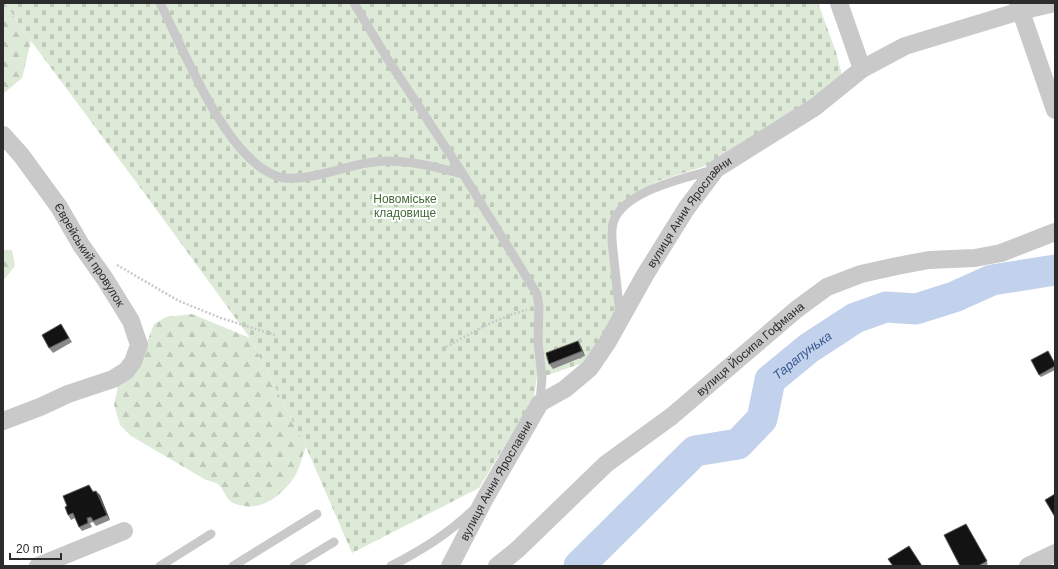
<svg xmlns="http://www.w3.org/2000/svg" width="1058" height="569" viewBox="0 0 1058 569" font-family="Arial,sans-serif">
<defs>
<pattern id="forest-firs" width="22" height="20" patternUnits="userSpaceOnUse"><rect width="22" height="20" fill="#deead8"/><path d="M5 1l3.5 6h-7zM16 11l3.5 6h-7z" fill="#bfc9ba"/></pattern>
<pattern id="cemetery-stones" width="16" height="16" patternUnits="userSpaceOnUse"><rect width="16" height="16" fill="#deead8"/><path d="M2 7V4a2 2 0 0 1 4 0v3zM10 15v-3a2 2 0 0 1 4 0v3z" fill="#bfc9ba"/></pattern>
</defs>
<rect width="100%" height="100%" fill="#fff"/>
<path fill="url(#forest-firs)" d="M3 3H5L31 41 22 78 3 94Z
M3 250H12L15 266 3 281Z
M192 314 250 338 306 447C302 456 300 468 295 476 281 497 259 514 233 503 226 500 224 489 218 484 215 482 210 481 206 480L131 436 120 425 114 405 118 386 134 375 154 324 166 317Z"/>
<path fill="url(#cemetery-stones)" d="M5 3H818L836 52 842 75 797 113 718 162 658 181 638 192 612 216 607 230 616 316 589 361 548 375 537 377 534 397 479 488 352 553 306 447 250 338 145 194 31 41Z"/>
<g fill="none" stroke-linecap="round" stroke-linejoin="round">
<path stroke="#c3d2ec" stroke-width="31" id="s1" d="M579 566 695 451 738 444 762 419 770 380 809 348 855 318 886 307 916 309 954 297 992 280 1055 270"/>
<path stroke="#c9c9c9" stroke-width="2.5" stroke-dasharray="2 2" stroke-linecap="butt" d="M117 265 179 301 221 318 275 335
M446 347C473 332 498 317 527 310"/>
<path stroke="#c9c9c9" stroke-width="9" d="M160 3C184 50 222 149 270 173 278 178 287 179 297 178 328 176 357 161 388 161 414 161 439 168 463 174
M354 3 387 58 463 174 537 294 539 307 538 342 542 377 540 403
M620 315C618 297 616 278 614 260 613 248 610 235 613 223 622 191 685 178 713 170
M160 566 211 534
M233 566 317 514
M294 566 334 542
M391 566C422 550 448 534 473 510"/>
<g stroke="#c9c9c9" stroke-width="18">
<path d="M839 3 862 69"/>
<path d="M1018 3 1055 110"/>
<path id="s2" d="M3 135 21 155 59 207 81 245 105 279 131 321 139 345 133 362 126 371 113 379 68 394 40 407 3 421"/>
<path d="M38 566 124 531"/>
<path id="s3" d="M450 566 484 500 540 403 565 389 590 368 607 343 645 275 686 209 716 169 815 107 862 69 905 46 1020 11 1055 3"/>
<path id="s4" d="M497 566 517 550 606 464 672 416 797 309 827 287 861 274 897 266 929 260 975 258 1001 253 1055 232"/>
<path d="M1028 566 1055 553"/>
</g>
</g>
<path fill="#898989" d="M64 329 72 342 53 353 49 348Z
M581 346 585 356 553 369 549 364Z
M1048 351 1055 363V370L1041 377 1039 375Z
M93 490 94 492 100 495 110 520 96 526 93 522 90 523 92 527 82 531 79 527 75 518 71 520 68 515Z
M966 524 988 564 984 566H960Z"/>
<path fill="#5a5a5a" d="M578 341 581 346 585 356 582 351Z
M96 491 100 495 110 520 107 515Z"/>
<path fill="#131313" stroke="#5a5a5a" d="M61 324 69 338 49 348 42 335Z
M578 341 582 351 549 364 546 353Z
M1048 351 1055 364V366L1039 375 1031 360Z
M89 485 93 492 96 491 107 515 93 521 91 517 87 518 88 523 79 527 73 513 68 515 65 507 67 506 63 496Z
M1055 494V517L1045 500Z
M966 524 987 561 978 566H960L944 535Z
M909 546 922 566H893L888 559Z"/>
<g text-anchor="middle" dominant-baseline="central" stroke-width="4" stroke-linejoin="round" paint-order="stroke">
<g font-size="12" fill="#446838" stroke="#fff">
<text x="405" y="199">Новоміське<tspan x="405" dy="14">кладовище</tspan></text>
</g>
<g font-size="12" fill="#2c2c2c" stroke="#fff">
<text stroke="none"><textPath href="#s3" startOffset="433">вулиця Анни Ярославни</textPath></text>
<text stroke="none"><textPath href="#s2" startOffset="148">Єврейський провулок</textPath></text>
<text stroke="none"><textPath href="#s4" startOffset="334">вулиця Йосипа Гофмана</textPath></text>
<text stroke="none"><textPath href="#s3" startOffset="97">вулиця Анни Ярославни</textPath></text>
</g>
<g font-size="13" font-style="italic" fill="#385990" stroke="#fff">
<text stroke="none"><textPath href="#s1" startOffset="322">Тарапунька</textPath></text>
</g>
</g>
<rect width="1058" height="569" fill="none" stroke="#2c2c2c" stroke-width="8"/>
<path d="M10 553v6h51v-6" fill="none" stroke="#2c2c2c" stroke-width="2"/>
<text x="16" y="553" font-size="12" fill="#2c2c2c" stroke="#ffffff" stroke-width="3" paint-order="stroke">20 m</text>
</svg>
